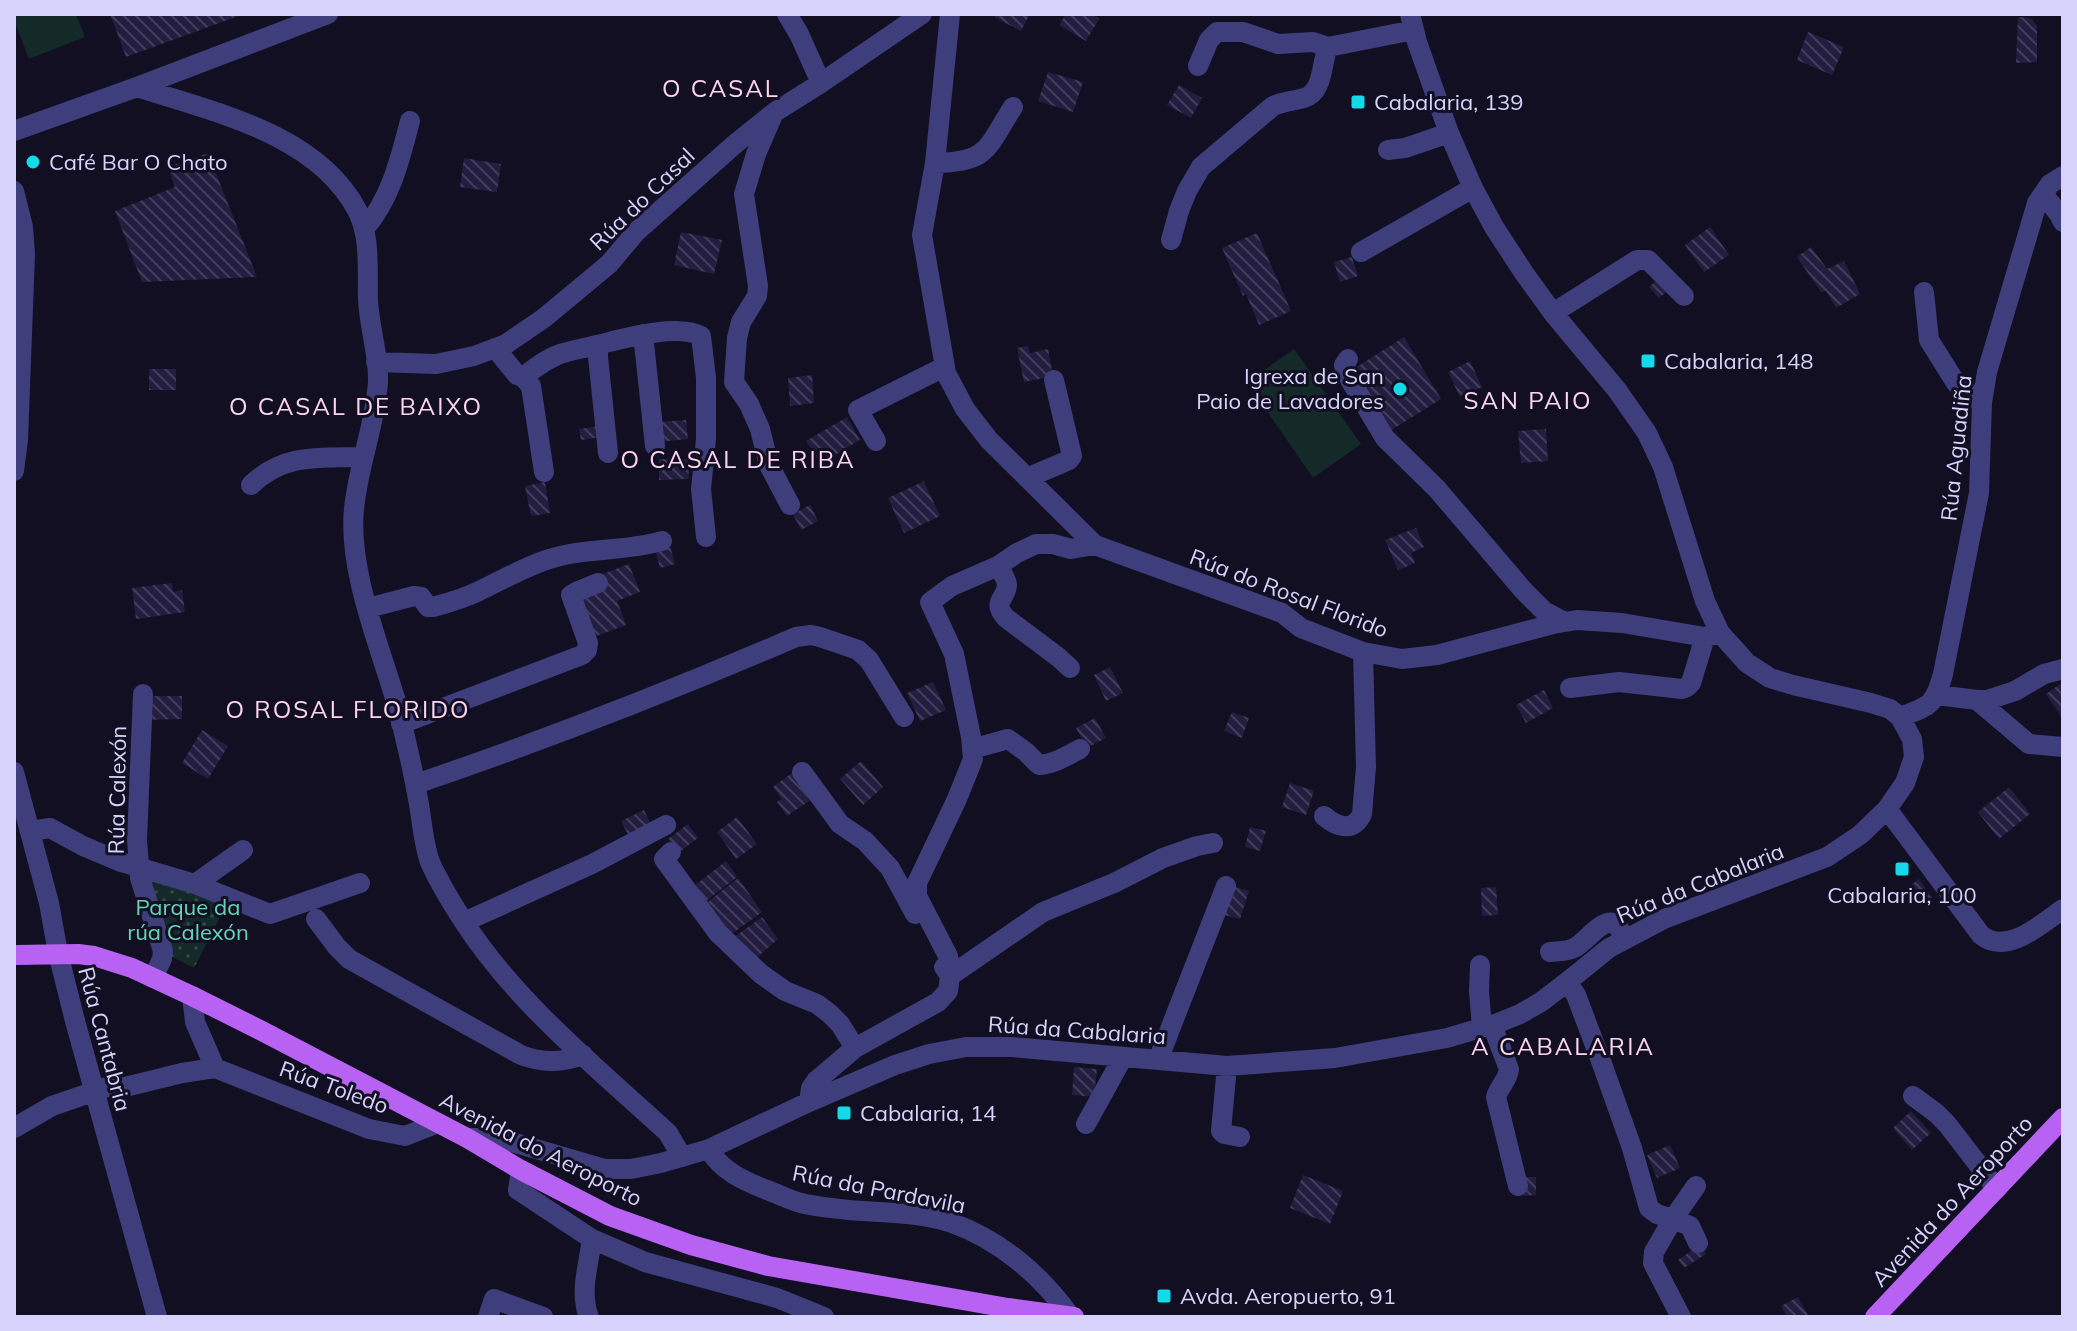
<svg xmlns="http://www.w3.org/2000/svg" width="2077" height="1331" viewBox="0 0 2077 1331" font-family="Mulish,sans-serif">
<defs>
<pattern id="garden-dots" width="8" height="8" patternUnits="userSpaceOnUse" patternTransform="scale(2)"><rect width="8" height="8" fill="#132a29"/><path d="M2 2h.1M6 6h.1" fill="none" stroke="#354849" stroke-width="1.8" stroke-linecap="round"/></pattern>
<pattern id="building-back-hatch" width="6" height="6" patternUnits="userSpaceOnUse" patternTransform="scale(2)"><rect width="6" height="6" fill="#231d40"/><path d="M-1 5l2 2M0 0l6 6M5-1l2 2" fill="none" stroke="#423d5c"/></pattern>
</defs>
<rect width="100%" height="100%" fill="#110f21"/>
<path fill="#132a29" d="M14 14H76L85 37 29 59 14 20Z
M1294 349 1361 444 1313 478 1247 382Z"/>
<path fill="url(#garden-dots)" d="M149 880 225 902 220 917 194 968 169 955Z"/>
<path fill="url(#building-back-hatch)" d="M110 14H244L126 57Z
M996 14H1030L1021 31 994 17Z
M1066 14H1091L1099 19 1086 41 1059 25Z
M2018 17 2031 18 2037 26V62L2016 63Z
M1808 32 1844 47 1832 75 1797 60Z
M1048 72 1083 82 1073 112 1038 101Z
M1179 85 1202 98 1191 118 1167 105Z
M208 153 257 277 142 282 115 211 175 187 168 167Z
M464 158 501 164 497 192 460 187Z
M1710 227 1729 255 1704 272 1685 245Z
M681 232 722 240 714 274 674 265Z
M1257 233 1291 311 1259 325 1246 294 1243 296 1222 248Z
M1811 247 1827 269 1844 261 1860 294 1836 308 1826 291 1821 292 1797 257Z
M1352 257 1358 276 1340 282 1334 262Z
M1659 278 1669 290 1659 298 1649 287Z
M1404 337 1441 399 1390 431 1352 370Z
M1028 346 1030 353 1048 349 1053 376 1024 382 1017 348Z
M1470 361 1482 387 1460 397 1448 372Z
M149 369H176V390H149Z
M812 375 814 403 790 406 788 378Z
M847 417 860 440 820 464 806 441Z
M686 420 688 439 659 442 658 422Z
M600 426 602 437 581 440 579 429Z
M1546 429 1548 461 1521 463 1518 431Z
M659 459H688L689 479 659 480Z
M924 481 940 516 904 533 888 498Z
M545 482 550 513 531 516 525 486Z
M810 505 818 521 801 530 793 514Z
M1416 528 1424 547 1411 553 1415 563 1398 570 1385 540Z
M669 542 675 564 660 568 654 546Z
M629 564 640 592 617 601 626 625 591 638 576 598 600 575Z
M172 583 173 592 182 590 185 612 136 619 132 588Z
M1110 667 1123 693 1106 701 1094 675Z
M933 682 946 710 920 721 907 693Z
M2063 682V719L2046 694Z
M1544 690 1553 708 1526 723 1516 705Z
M148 696H182V719L148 720Z
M1232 712 1249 718 1242 738 1224 731Z
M1095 718 1106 738 1087 748 1076 728Z
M202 730 228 746 208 779 182 763Z
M861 761 883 787 863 805 840 779Z
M793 772 812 799 787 816 777 802 782 799 773 787Z
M1290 783 1314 791 1306 815 1282 807Z
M2009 787 2030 814 1999 839 1978 812Z
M644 810 653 829 631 840 621 821Z
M737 817 757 844 736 859 717 832Z
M688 824 698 838 678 853 668 839Z
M1250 827 1266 831 1260 851 1245 847Z
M726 861 737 877 701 905 690 889Z
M738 878 762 912 729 936 704 905Z
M1919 879 1933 899 1930 901 1933 905 1928 909 1911 885Z
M1232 886 1249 891 1240 919 1224 915Z
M1496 887 1498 915 1482 916 1481 888Z
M762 917 778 939 752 962 730 940Z
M1074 1067 1097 1069 1094 1097 1072 1095Z
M1911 1111 1931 1133 1912 1150 1893 1128Z
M1670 1145 1680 1168 1657 1178 1647 1155Z
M1303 1175 1343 1191 1330 1224 1290 1208Z
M1522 1177H1536V1195L1523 1196Z
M1700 1245 1706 1254 1684 1268 1678 1260Z
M1798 1297 1809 1317H1787L1781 1306Z"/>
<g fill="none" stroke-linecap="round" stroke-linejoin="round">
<path stroke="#3e3e7c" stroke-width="20" d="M787 14 799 34 821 83
M950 14 935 163 922 235 946 373 965 409 989 440 1095 545 1282 613 1301 628 1363 652 1402 659 1437 655 1553 624 1577 620 1622 623 1705 637 1720 633
M1198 66 1209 40 1217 32H1243L1278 44 1313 42 1328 47 1414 30
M137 87C213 112 316 133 357 210 371 237 367 269 368 299 369 327 379 355 378 382 375 426 358 466 354 509 348 568 378 642 395 698 404 731 412 765 418 799 422 819 423 843 430 862 439 883 450 900 462 919 515 1002 595 1066 668 1133L682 1157
M772 117 756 154 744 194 758 286 757 296 741 322 737 338 734 382 749 404 760 429 769 465 790 505
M14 131 137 87 328 14
M1388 150 1405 148 1449 133
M935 163C989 162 986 149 1013 107
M14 191 23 227 25 254 18 440 14 471
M2043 194 2059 214 2063 222
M365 228C391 198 400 159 410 121
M1171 240 1179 211 1187 191 1201 167 1273 106C1284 101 1294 101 1304 98 1324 92 1321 63 1328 47
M1361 252 1473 188
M1924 292 1929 340 1956 383 1982 403
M1553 313 1637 260H1648L1684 296
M643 334 655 446
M598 345V357L608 453
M495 348 517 375 523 377C535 368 546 359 560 354 572 350 585 348 597 345 622 339 677 323 701 336L706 378V439L701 489 706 537
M1348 359 1344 365 1346 373 1385 438 1437 489 1523 590 1544 611 1565 622
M376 362 436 364 474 356 506 344 544 318 609 264 636 232 735 144 775 112 821 83 922 14
M523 377 531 386 544 472
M876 441 858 410 944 367
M1027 478 1069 460 1072 456 1054 380
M251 485C284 453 320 458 362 457
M998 566C1001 571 1007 579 1007 585 1006 600 991 601 1006 618L1058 657 1070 668
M368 608 414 596 421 597 428 607H433C448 603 465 598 479 591 502 580 523 568 546 560 584 547 624 552 662 541
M1570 688 1619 682 1682 689 1687 687 1691 683 1705 637
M143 694 137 840 140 878 163 951 162 959 153 978
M1937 695 1977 700H1987L2015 691 2044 674 2063 669
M1977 700 2029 744 2063 747
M1900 717C1930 706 1934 706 1943 674L1979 493 1982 403 1987 372 2037 203 2050 184 2063 176
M401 724 582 655 587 650 588 643 571 595 576 592 598 583
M972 749 1008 739 1026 752 1039 765C1054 764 1067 756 1080 749
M14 772 49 903 58 953 75 1021 157 1317
M802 772 840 824 865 841 890 868 915 914
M416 784C545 740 671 691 796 637L811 635 820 637 858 650 869 660 904 717
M1887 809 1981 935C2007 956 2041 924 2063 909
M1324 816C1337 827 1353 833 1362 814L1366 767 1363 652
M30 831 50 828 83 846 121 862 195 884 270 914 360 883
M671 852 664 859 718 933 761 974 785 991 817 1004 829 1013 840 1024 855 1048
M195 884 243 850
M316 919 337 947 349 959 521 1055C542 1063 562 1063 583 1055
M464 922 592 864 666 825
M1550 952C1558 951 1568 952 1576 947 1585 942 1602 919 1613 923 1618 925 1622 934 1625 939
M1480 965 1479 991 1482 1028
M944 967 950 976 1043 912 1114 883 1163 858 1197 846 1213 843
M1567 982 1576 995 1601 1061 1632 1148 1649 1208 1657 1214 1673 1219 1654 1252 1653 1263 1681 1317
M192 996 195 1022 215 1068 369 1129 405 1136 438 1123
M1492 1025 1509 1069C1508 1080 1499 1087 1496 1097L1518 1186
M1158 1060 1226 886
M1227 1066 1221 1131 1224 1134 1240 1137
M1913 1096 1936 1113 1947 1124 1997 1189
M809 1102 811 1088 816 1081 855 1048 938 1002 948 991 950 976 948 956 917 896V883L957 799 973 759 971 737 954 654 930 602 952 586 998 566 1017 553 1036 544H1053L1071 549 1095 545
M1086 1124 1123 1057
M14 1128 52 1106 110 1086 117 1089 182 1073 215 1068
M467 1138H498L605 1169H631L661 1163 709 1149 809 1102 895 1065 929 1054 966 1047H1012L1227 1066 1335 1058 1447 1038 1498 1023 1520 1014 1541 1002 1567 982 1609 948 1664 919 1827 857 1860 835 1887 809 1905 783 1914 757 1912 739 1900 717 1890 709 1871 703 1793 685 1770 678 1747 663 1720 633 1705 601 1663 467 1647 433 1617 390 1553 313 1524 273 1494 227 1473 188 1449 133 1417 42 1410 14
M709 1149C721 1171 744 1181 767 1190 778 1194 790 1200 801 1203 816 1207 834 1208 849 1210 883 1213 920 1212 952 1223 1000 1240 1042 1276 1070 1316
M521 1170 518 1190 592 1239 645 1262 777 1298 824 1317
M1696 1186 1673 1219 1690 1226 1698 1243
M488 1317 494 1299 543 1317
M589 1317C579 1293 589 1263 592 1239"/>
<path stroke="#b862f3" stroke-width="20" d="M14 955 78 954 94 956 132 968 192 996 260 1030 467 1138 521 1170 610 1216 691 1245 768 1266 1008 1308 1074 1317
M1875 1317 2063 1118"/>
</g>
<g fill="#12dae8" stroke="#110f21" stroke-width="3">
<rect x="1350" y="94" width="16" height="16" rx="4"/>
<circle cx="33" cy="162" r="8"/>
<rect x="1640" y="353" width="16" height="16" rx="4"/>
<circle cx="1400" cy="389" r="8"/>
<rect x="1894" y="861" width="16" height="16" rx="4"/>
<rect x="836" y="1105" width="16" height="16" rx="4"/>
<rect x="1156" y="1288" width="16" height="16" rx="4"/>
</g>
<g text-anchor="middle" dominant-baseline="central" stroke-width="6" stroke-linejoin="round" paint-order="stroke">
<g font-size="22" fill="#d6d2fc" stroke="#110f21" text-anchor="start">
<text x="1374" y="102">Cabalaria, 139</text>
<text x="49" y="162">Café Bar O Chato</text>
<text x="1664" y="361">Cabalaria, 148</text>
<text x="1384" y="376" text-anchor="end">Igrexa de San<tspan x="1384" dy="25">Paio de Lavadores</tspan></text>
<text x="1902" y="895" text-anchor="middle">Cabalaria, 100</text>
<text x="860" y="1113">Cabalaria, 14</text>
<text x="1180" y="1296">Avda. Aeropuerto, 91</text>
</g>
<g font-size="22" fill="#d6d2fc" stroke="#110f21">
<text transform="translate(642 199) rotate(-44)">Rúa do Casal</text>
<text transform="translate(1956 448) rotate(-84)">Rúa Aguadiña</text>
<text transform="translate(1289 593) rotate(21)">Rúa do Rosal Florido</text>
<text transform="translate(117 790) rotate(-89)">Rúa Calexón</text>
<text transform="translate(1700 883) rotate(-22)">Rúa da Cabalaria</text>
<text transform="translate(1077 1030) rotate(4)">Rúa da Cabalaria</text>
<text transform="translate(105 1039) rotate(75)">Rúa Cantabria</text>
<text transform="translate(334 1087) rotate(20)">Rúa Toledo</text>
<text transform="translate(541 1149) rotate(27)">Avenida do Aeroporto</text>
<text transform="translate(879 1189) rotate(11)">Rúa da Pardavila</text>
<text transform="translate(1952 1201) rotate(-47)">Avenida do Aeroporto</text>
</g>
<g font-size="22" fill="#64d6b5" stroke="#110f21">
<text x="188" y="907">Parque da<tspan x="188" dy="25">rúa Calexón</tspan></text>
</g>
<g font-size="24" letter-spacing="2" fill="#fcd4ef" stroke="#110f21">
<text x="721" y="88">O CASAL</text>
<text x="1528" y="400">SAN PAIO</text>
<text x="356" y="406">O CASAL DE BAIXO</text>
<text x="738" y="459">O CASAL DE RIBA</text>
<text x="348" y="709">O ROSAL FLORIDO</text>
<text x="1563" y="1046">A CABALARIA</text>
</g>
</g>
<rect width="2077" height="1331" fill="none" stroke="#d6d2fc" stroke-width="32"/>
</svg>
